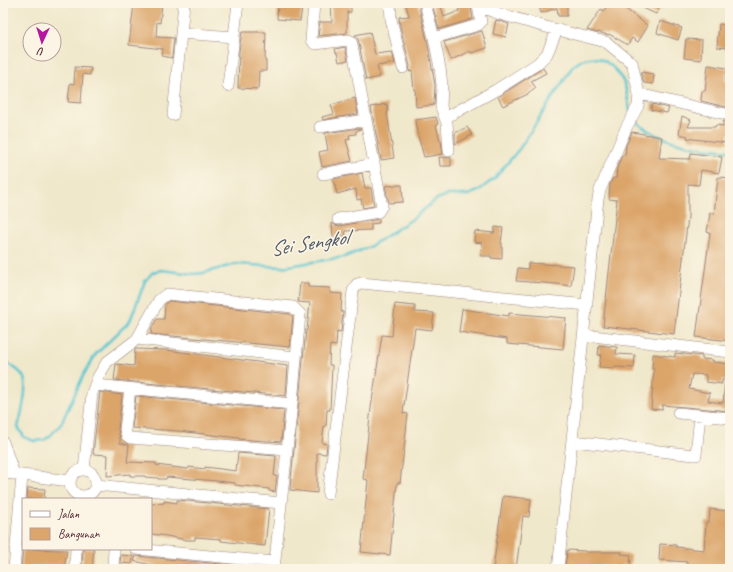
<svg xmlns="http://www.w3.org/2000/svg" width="733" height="572" viewBox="0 0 733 572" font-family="Caveat,sans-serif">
<rect width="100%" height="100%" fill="#fcf5e5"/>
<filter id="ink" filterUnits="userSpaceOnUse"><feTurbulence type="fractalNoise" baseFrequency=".025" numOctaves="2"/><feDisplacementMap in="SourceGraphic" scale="8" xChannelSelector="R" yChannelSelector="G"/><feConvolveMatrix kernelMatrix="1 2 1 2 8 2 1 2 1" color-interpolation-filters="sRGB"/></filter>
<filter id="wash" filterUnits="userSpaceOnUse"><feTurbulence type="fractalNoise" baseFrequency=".012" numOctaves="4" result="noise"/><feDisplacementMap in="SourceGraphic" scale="16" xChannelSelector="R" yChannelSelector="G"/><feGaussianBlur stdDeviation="0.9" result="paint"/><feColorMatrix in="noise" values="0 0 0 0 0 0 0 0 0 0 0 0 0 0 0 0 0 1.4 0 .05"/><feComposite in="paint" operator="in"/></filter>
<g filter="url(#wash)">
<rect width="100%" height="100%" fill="#f0e8cb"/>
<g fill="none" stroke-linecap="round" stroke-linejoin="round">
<path stroke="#57c4d0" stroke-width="2.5" d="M634 119C655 142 700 149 730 151
M3 361C10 365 19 369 23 376 29 386 21 416 18 427L24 437 34 441 44 440 50 436 61 424 84 374 96 354 130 321 145 281 152 273 161 270 193 274 203 273 236 264 282 267 344 257 369 247 411 220 437 199 447 195H468L478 191 495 178 520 148 573 66C589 53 604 56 617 72 619 76 623 79 624 83 627 91 628 102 630 111"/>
</g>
<g id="blocks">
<path fill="#dba56b" d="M134 3H162L160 23 157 22 156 37 174 38 172 58 162 56 163 49 129 45Z
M418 3 427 40 435 85 434 105 416 107 415 89 414 90 412 71 409 72 410 66 400 26 399 17 409 16 406 5Z
M440 3 444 17 459 11 456 3H470L473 19 439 29 432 4Z
M549 3H567V16H558L557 8 541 13 539 6Z
M609 3H618L648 26 638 42 632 38 628 45 609 34 608 35 598 32V33L587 30 601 9 604 11Z
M632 3H663L656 14Z
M331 4H351V12H347V33L318 36 320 22H332Z
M278 5 302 8 300 21 277 19Z
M496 20 509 24 506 37 493 34Z
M660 21 682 28 678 40 657 33Z
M719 24 730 25V48L717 47Z
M482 31 487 48 471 53 470 51 451 60 444 42Z
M242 32H266L265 61H266V71H259L258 89 238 88 239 51Z
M370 32 375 54 392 52 395 63 377 66 380 77 366 80 359 43 358 39 355 35Z
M686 39 702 40 701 60 684 58Z
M345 47 348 60 339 62 337 53H336L335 49Z
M708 65 727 68 725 81 730 82V108L701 101 702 91H705Z
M75 67 91 68 90 75 83 74 81 103 68 102 70 83 74 84Z
M543 68 546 73 531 81 536 88 528 94 503 106 498 97Z
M641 72 654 74 653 84 644 83Z
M355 98 358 114 323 120 322 117 334 114 331 105Z
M387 104 388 112 387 113 394 158 381 160 371 107Z
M652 104 669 108 667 113 651 110Z
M682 116 691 120 688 127H715L716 125 723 126V121L730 122V134L728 133V143L693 139 687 138 688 136 679 134Z
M436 117 438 124 436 125 440 141H441L443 154 424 157 417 132 415 120Z
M467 127 472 135 455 144V133Z
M360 128 361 129 356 131V134L349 135 350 139 346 140 352 161 322 167 319 152 328 150 325 133Z
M632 132 662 137 659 158 690 159 691 153 722 157 719 173 701 170 699 185 688 184V217L674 334 603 326 617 200 609 199 610 184 613 178H616L617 168 622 155H625L626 145Z
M439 157 451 158V166H440Z
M362 173 365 188H371L374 206 363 208 361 199 357 200 356 189 337 194 333 179Z
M718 177 730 178V341L696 337 710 233 707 232 710 213 714 214Z
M402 185 403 202 389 203 385 186Z
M379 219V223L371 224V230L345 231 346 236 333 237 332 223 335 225 339 226Z
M495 227 503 228 501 243H502V259L491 258V256H481L482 243 474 242 475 231 494 233Z
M528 263 574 266 571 286 557 284 516 281 518 268 528 269Z
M300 283H308V287L330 288V293L342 294 341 312H343L341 332 337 331 336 346 330 345 329 365H332L330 410H327L326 426H324L322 443 327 444 326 454 317 453V493L290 490 306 330H307L310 303 298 302Z
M169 301 290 314 293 317 290 347 151 334 152 327 157 319H164L165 304Z
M395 304 415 306V312L434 313 432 330 415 328 403 413 408 414 400 483H397L390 555 361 552 368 480 363 479 371 408 382 335 392 336Z
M462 309 509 316V313L566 318 563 349 507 344V339L459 332Z
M599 345 617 347 616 354 635 355 634 368 616 367 615 368 599 367 601 355H598Z
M135 349 166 350 288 366 286 396 114 380 116 364 134 366Z
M675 353 702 356V359L713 360V362L730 364V380H722V384L706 382V375L692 374 689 389 710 393 708 401 723 403 725 384H730V411L662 405V410L651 409 654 369H652L653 354 675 357Z
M100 392 122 395 118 429 120 438V443L129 445 127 462 156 463V465L188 469 189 467 205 469V467L236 471 238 453 276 456 274 476H277L275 492 269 491V489L235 485V483L217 481 167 477 166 479H158V478L145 477V476H130V474L107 476 108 455 93 454Z
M136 396 284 410 281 442 239 439V438L178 431 132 428Z
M28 488 45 489 44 499H27Z
M503 496 531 499 529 517 523 516 516 569H493Z
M177 500 269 509 265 546 221 541V539L195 537V540H186L167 536 151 534V504L164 503V501L177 503Z
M710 509 730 511 728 569 687 568V562L659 560 660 544 676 545V547L704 550 706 522H709Z
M23 549 67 550 64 569H21Z
M83 549H94L92 569H82Z
M567 550 585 551V552H622L621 554 631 555 630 566 621 565 620 567 603 565 602 569H565Z
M121 555 133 556 132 564 120 563Z
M136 556 231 565V569H192L171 566V567H160L134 561Z"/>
</g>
</g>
<g filter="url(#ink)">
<use href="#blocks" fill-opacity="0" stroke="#9d847b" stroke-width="1"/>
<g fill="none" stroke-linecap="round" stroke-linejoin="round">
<defs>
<path id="minor" d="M314 3 311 40 315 44 348 40 351 41 352 45 382 206 378 212 338 219
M390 3 391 19 403 68
M425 3 434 38 478 25 481 22 478 6
M477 3 478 6 500 14 546 27 606 42 632 63 639 94 638 106 626 128 600 190 598 199 558 569
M181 33 234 37
M434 38 440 68 442 85 441 107 447 123 449 151
M228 86 238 3
M639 94 730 115
M173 115 184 3
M445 118 496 90 537 64 547 54 557 30
M320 127 366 120
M323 174 374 164
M584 335 730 352
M137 339 296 357
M95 385 292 404
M130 389 125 430 127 436 130 438 287 450
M678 413 730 418
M573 441 694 455H696L700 415
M3 442 14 474 3 473
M70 483a13 13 0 1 1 26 0a13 13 0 1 1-26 0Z
M84 470 92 393 98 377 107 362 137 339 159 300 167 294 293 307 300 314 292 404 274 569
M14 474 70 481
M96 485 281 503
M328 494 353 291 357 284 361 283 587 305
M136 549 274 562
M14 569 22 476
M75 569 76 549
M113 569 114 549"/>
</defs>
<use href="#minor" stroke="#9d847b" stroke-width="12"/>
<use href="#minor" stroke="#fff" stroke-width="11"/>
</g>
</g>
<g text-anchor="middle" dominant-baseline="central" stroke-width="3" stroke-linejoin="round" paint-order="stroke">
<g font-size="21" font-style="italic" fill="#4f5965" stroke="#fcf5e5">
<text transform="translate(309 243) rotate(-9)">Sei Sengkol</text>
</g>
</g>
<rect width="733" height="572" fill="none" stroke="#fcf5e5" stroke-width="16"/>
<rect x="22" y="498" width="130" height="52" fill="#fcf5e5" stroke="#b59f9b"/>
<rect x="30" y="511" width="20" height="6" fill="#ffffff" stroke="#b59f9b"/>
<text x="58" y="518" font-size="12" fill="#4a1f2b">Jalan</text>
<rect x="30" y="528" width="20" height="12" fill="#dba56b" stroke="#b59f9b"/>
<text x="58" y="538" font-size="12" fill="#4a1f2b">Bangunan</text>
<g transform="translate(42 42) rotate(184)"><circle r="19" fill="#fcf5e5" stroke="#b59f9b"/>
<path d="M0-3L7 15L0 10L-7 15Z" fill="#b5179e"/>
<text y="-6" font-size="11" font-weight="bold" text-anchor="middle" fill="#4a1f2b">U</text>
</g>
</svg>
